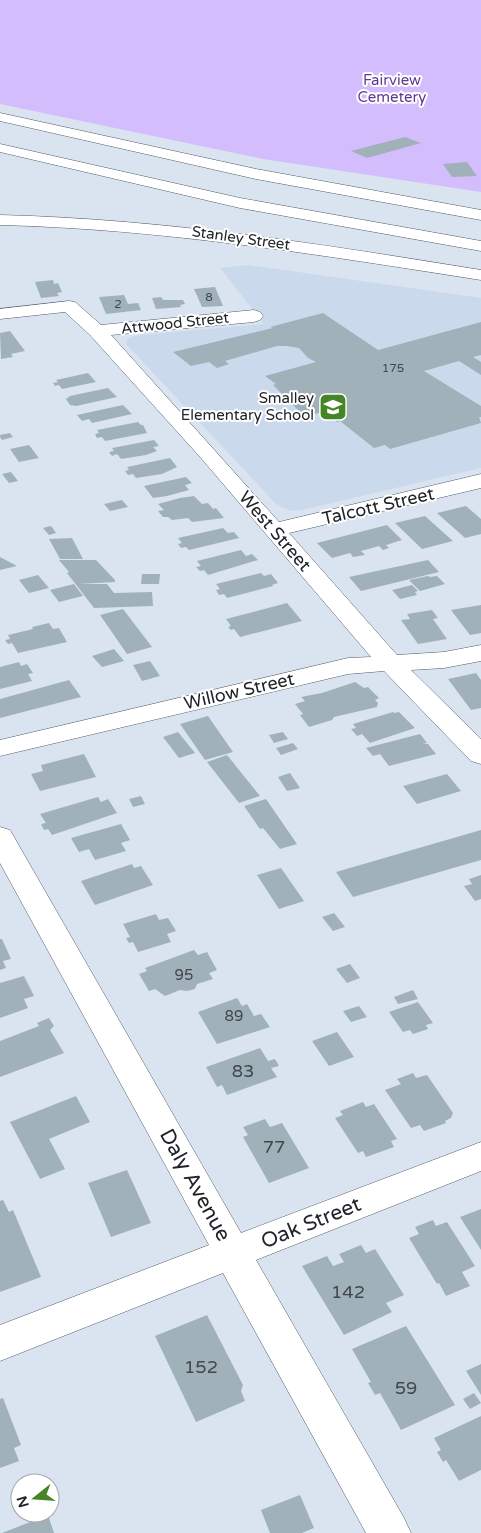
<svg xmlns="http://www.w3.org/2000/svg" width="481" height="1533" viewBox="0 0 481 1533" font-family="'Varela Round',sans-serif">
<rect width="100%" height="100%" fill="#dae4f1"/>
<path fill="#cbd9ed" d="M248 265 481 298V468L302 510 291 511 277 505 127 345 126 341 131 337 139 335 264 324 220 268Z"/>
<path fill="#d4bdfc" d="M0 0H481V192L263 159 0 104Z"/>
<path fill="#a1b1b9" d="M405 137 421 143 367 158 351 151Z
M467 162 477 176 452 177 443 164Z
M53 280 54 284 58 283 62 292 57 293 59 296 41 298 35 282Z
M215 287 223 306 202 307 194 289Z
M124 295 128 304 138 303 141 310 106 314 99 297Z
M161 297 163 300H183L185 304 180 305 181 307 156 309 152 298Z
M323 313 378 350 481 322V355L473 357 481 362V375L459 361 424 371 481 406V417H479L481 423 390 449 385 445 374 448 340 421 337 422 324 412 304 416 273 385 276 384 265 376 316 362 308 358 299 348 287 346H277L225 361 229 364 217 368 209 362 191 366 173 352 273 328 270 327Z
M10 331 25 351 11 354 13 357 1 359 0 333Z
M88 373 96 382 62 389 59 385 55 386 53 383 58 382 56 380Z
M108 388 117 397 76 406 70 405 66 399 70 396Z
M123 405 132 414 92 423 89 419 82 421 77 415Z
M138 422 141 425H143L147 433 105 441 102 437 97 438 95 434 99 433 97 430Z
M10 433 13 437 2 440 0 437V435Z
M154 440 159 446 153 447 157 451 146 455 121 459 117 454 112 456 109 452 114 451 112 448Z
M29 445 39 458 19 462 10 449Z
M170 458 177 467 162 474 136 478 133 474 128 475 125 471 129 470 127 467Z
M11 472 18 481 9 483 2 474Z
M186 477 192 483 185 485 189 490 167 496 153 498 144 486Z
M194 496 202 504 208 503 213 509 216 508 224 518 192 522 188 518 172 520 168 517H163L158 511 164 510 158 504 180 498Z
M122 500 128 507 110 511 104 504Z
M466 506 481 519V534L465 538 437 513Z
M425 516 453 541 422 549 395 523Z
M387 525 402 540 386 545 389 548 383 550 379 546 361 551 365 555 353 557 350 553 332 558 317 543Z
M50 526 52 527 56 533 49 535 43 528Z
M223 528 228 533 234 532 239 538 189 550 186 547 181 548 178 544 182 543 178 538Z
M72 538 83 559H60L49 539Z
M241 550 246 556 252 554 258 560 208 575 204 570 200 571 196 567 201 566 197 561Z
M0 557 17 566 0 570Z
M59 560H96L115 580V582L78 584H107L114 593 152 592 153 606 94 608 67 573 69 572Z
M428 560 439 572 361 591 349 577Z
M261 573 264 576 271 574 278 583 272 585 273 586 227 598 224 594 219 595 216 590 220 589 216 584Z
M142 574H160L159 584H141Z
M38 575 49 588 29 593 19 580Z
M428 576 430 577 437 576 445 584 420 591 409 580Z
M74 584 83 596 59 602 50 590Z
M412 585 418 591 415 592 417 595 400 599 392 590Z
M287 603 302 621 240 637 234 629 231 630 228 627 231 626 226 619Z
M481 605V633L470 635 451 610Z
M123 609 152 647 127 654 100 615Z
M432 610 438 618 433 619 447 639 418 644 401 620 410 619 407 614Z
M49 623 53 629 59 628 67 642 18 653 12 643 8 644 5 640 10 639 8 635 33 629 32 627Z
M114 649 124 661 102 667 92 656Z
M150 661 160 676 142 681 133 665Z
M19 662 21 666 27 664 33 673 28 674 32 681 0 689V667Z
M476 673 481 680V708L471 710 448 679Z
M69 680 81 697 0 718V699Z
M355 682 364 688 368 687 379 698 375 700 378 703 377 707 334 717 332 720 309 727 300 715 303 714 295 704 305 701 301 697 322 693Z
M393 712 394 713 399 712 415 728 370 743 362 734 357 736 351 729 356 728 353 724Z
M208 716 233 752 205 760 180 724Z
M178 732 195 753 179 758 163 737Z
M283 732 288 739 274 743 269 735Z
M420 734 427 743 422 744H428L436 754 389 766 380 754 373 756 366 748Z
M293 743 298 749 281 755 276 748Z
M84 754 96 777 40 791 31 774 43 771 41 765Z
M227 755 260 796 239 803 207 762Z
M290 773 300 788 287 791 278 777Z
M447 774 461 791 417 804 403 786Z
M141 796 145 804 133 807 129 799Z
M98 797 101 802 108 799 117 813 52 835 48 829 44 830 41 824 46 823 40 814Z
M266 799 297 844 280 849 263 828 260 829 244 806Z
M121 824 130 840 121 843 126 851 95 860 89 849 79 852 71 838Z
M481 830V860L353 897 336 872Z
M132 864 134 868 141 866 153 885 95 905 81 881Z
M281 868 304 901 279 909 257 875Z
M481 875V899L475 901 464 886 472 884 469 879Z
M334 913 345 927 333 931 322 917Z
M156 914 159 920 168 918 176 931 167 934 171 942 138 952 133 942 129 943 126 938 130 937 123 924Z
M0 939H2L11 959 3 961 6 968 0 970Z
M194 950 198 955 207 952 217 970 209 973 213 979 197 984 195 989 187 991 180 990 165 996 155 989 149 991 139 974 147 971 145 968Z
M350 964 360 978 347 983 336 969Z
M24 976 34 996 24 999 28 1008 0 1018V983Z
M413 990 418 999 398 1004 394 997Z
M237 998 242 1006 247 1004 254 1016 261 1014 270 1027 217 1044 198 1012Z
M418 1002 433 1023 426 1025 428 1029 413 1034 410 1030 403 1032 389 1012Z
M359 1006 367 1017 351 1022 343 1011Z
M49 1018 54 1026 50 1030 64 1053 0 1077V1041L39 1026 37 1023Z
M337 1032 354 1057 329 1066 312 1041Z
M260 1048 268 1061 275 1059 279 1066 271 1068 277 1077 227 1095 222 1085 217 1087 206 1067Z
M413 1073 416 1078 427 1075 453 1113 451 1118 445 1121 446 1123 424 1131 420 1125 411 1128 385 1090 401 1084 397 1079Z
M76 1096 90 1122 49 1139 65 1169 40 1179 10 1122Z
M363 1102 366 1107 374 1104 397 1139 391 1141 394 1147 366 1157 363 1151 358 1153 335 1118 343 1115 340 1111Z
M265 1119 270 1127 282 1123 309 1168 269 1183 243 1137 248 1135 243 1127Z
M127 1170 151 1223 111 1237 88 1183Z
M3 1200 9 1212 13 1210 41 1277 0 1292V1201Z
M481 1209V1250L460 1217Z
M433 1220 436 1226 447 1222 475 1266 462 1272 470 1286 446 1296 439 1283 437 1284 409 1238 419 1234 415 1227Z
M361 1245 366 1253 375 1249 404 1295 386 1303 392 1312 344 1335 302 1266 327 1256 333 1266 344 1262 339 1254Z
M207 1315 243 1385 241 1391 245 1401 196 1422 155 1336Z
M406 1326 455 1405 401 1430 380 1393 375 1395 368 1383 371 1382 352 1349Z
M481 1364V1395L466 1371Z
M474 1393 481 1403 470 1409 463 1399Z
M3 1398 21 1445 14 1448 19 1461 0 1468V1399Z
M481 1416V1470L459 1481 446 1460 443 1462 437 1452 441 1450 434 1438Z
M300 1495 314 1528 302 1533H270L261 1510Z
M48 1515 54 1533H2Z"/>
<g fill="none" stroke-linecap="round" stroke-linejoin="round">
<defs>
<path id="street" d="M69 301 75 302 101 325 254 310 260 312 263 316 260 320 254 322 111 335 279 522 481 474V488L289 533 397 655 444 652 481 645V661L444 668 411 670 481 739V764L471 761 384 671 348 674 0 756V740L348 658 371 657 201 458 90 335 65 312 0 319V309Z
M0 827 10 830 14 837 241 1233 481 1142V1171L256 1260 404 1518 411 1533H366L223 1273 0 1361V1325L209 1245 0 863Z"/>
<path id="secondary" d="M0 215C162 219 321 244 481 270V280C321 255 162 229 0 225Z"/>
<path id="highway" d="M0 113 256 169 481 210V220L256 179 0 121Z
M0 144 240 198 481 241V251L240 208 0 152Z"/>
</defs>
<use href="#street" stroke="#525b66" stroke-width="1"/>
<use href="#secondary" stroke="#525b66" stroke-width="1"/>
<use href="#highway" stroke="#525b66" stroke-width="1"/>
<use href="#street" fill="#fff" fill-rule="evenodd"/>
<use href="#secondary" fill="#fff" fill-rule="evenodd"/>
<use href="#highway" fill="#fff" fill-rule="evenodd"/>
</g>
<defs>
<symbol id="school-square" viewBox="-11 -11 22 22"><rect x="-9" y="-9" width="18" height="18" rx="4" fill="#458526" stroke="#fff"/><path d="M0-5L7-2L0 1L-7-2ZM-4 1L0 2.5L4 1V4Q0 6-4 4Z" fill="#fff"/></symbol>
</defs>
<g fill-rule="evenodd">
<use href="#school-square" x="317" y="391" width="32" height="32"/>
</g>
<g text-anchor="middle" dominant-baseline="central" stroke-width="4" stroke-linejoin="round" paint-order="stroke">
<g font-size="12" fill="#40474d">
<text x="209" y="297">8</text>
<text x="118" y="304">2</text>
<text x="393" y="368">175</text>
</g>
<g font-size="15" fill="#623a94" stroke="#fff">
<text x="392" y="80">Fairview<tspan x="392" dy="17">Cemetery</tspan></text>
</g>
<g font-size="15" fill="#202429" stroke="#fff">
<text transform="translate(241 238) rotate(8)">Stanley Street</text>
<text transform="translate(175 323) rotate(-6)">Attwood Street</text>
</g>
<g font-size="15" fill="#202429" stroke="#fff" text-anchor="end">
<text x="314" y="398">Smalley<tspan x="314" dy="17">Elementary School</tspan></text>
</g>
<g font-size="15" fill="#40474d">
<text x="184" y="975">95</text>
<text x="234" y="1016">89</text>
</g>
<g font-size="18" fill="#202429" stroke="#fff">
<text transform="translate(378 506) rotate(-13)">Talcott Street</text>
<text transform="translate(275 531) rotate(49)">West Street</text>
<text transform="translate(239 691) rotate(-13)">Willow Street</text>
</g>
<g font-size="18" fill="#40474d">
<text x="243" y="1071">83</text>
<text x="274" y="1147">77</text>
<text x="348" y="1292">142</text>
<text x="201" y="1367">152</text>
<text x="406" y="1388">59</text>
</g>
<g font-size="21" fill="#202429" stroke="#fff">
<text transform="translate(195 1185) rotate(61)">Daly Avenue</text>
<text transform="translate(311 1223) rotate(-22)">Oak Street</text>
</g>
</g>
<g transform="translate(35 1498) rotate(253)"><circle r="24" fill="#ffffff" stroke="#a6a7a9"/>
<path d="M0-4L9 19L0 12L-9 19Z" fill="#458526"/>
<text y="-8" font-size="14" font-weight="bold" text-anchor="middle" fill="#202429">N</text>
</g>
</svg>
